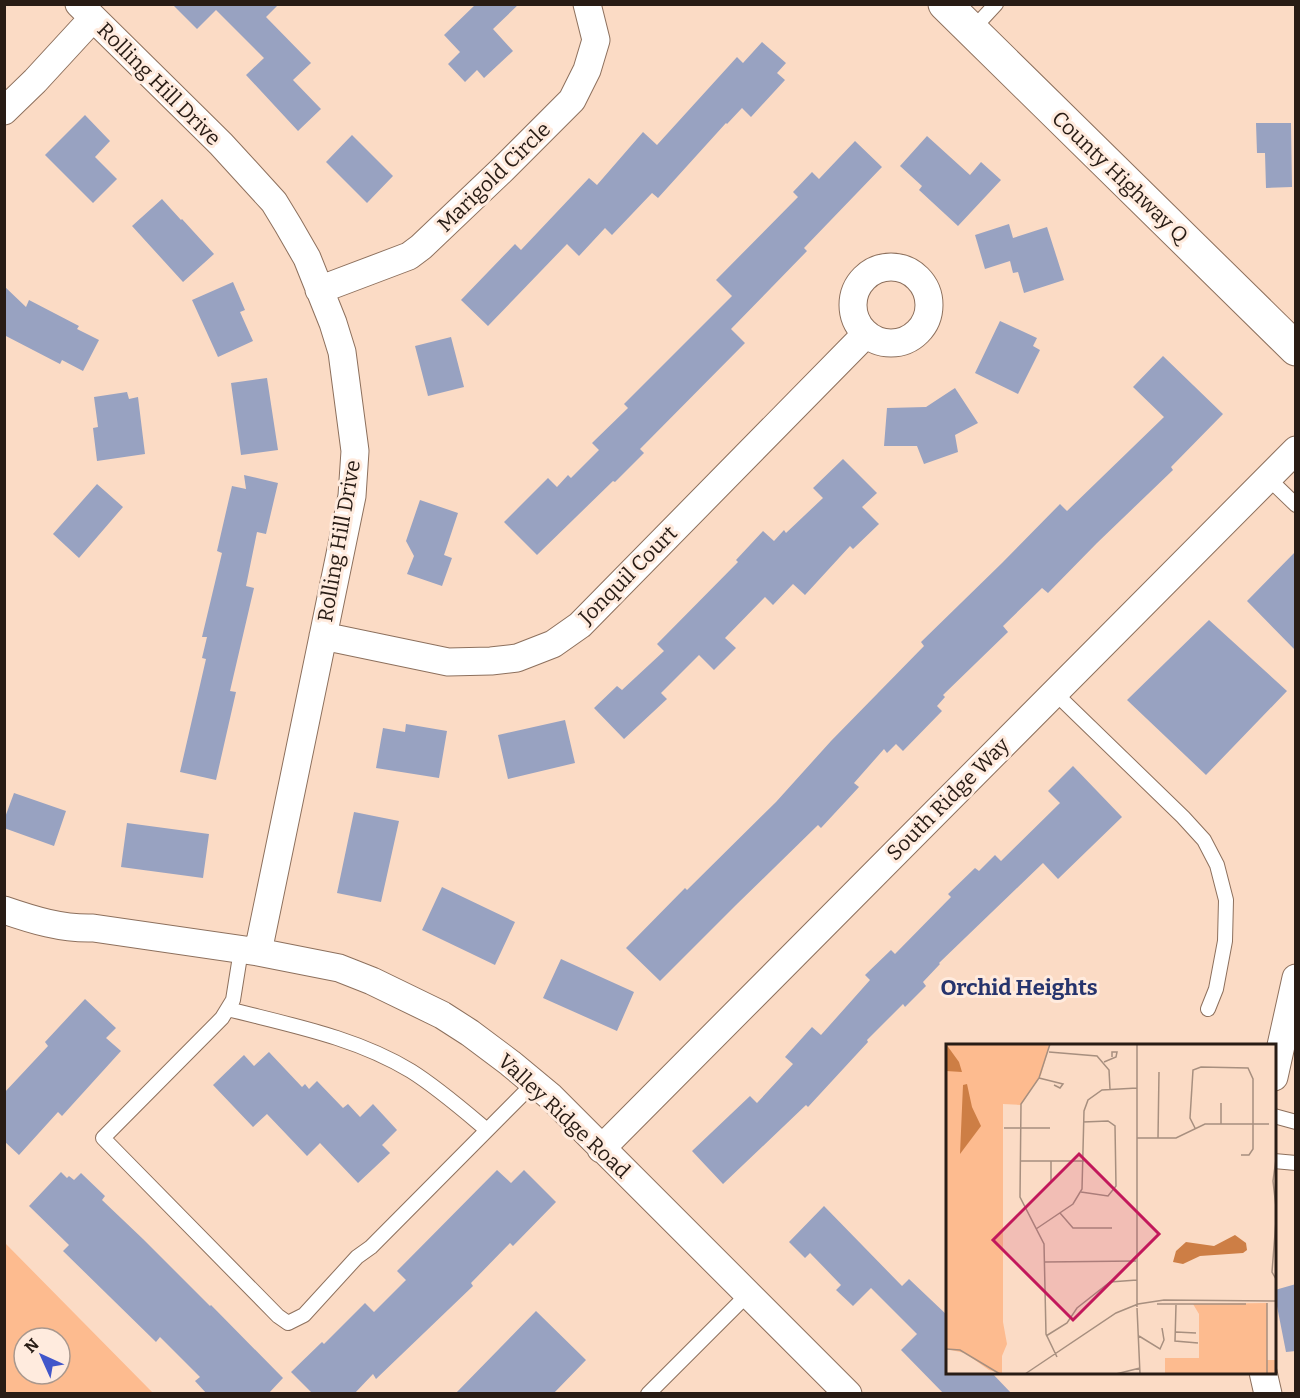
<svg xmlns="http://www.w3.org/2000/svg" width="1300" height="1398" viewBox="0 0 1300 1398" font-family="Bitter,serif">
<rect width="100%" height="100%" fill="#fbdbc5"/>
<path fill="#fdbb8f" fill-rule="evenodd" d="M5 1243 153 1393H5ZM24 1338H60V1374H24Z"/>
<path fill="#98a2c1" d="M172 4H279L266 17 311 63 293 80 321 109 298 131 246 75 264 58 216 10 197 29Z
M476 4H519L493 29 513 51 484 78 477 70 465 82 448 64 460 52 444 35Z
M762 42 786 63 777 73 785 80 751 117 742 108 727 124 726 123 658 198 652 193 612 235 605 228 579 256 567 244 488 326 461 300 515 244 521 250 589 178 597 185 643 132 657 145 737 57 743 63Z
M85 115 110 141 95 157 117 179 93 203 45 155Z
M1256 123H1291L1292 187 1266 188 1265 153H1257Z
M352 135 393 176 367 203 326 162Z
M927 136 970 175 981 162 1001 180 958 226 919 190 922 186 900 166Z
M855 141 882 167 804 248 807 251 731 329 745 343 640 449 644 453 615 482 613 481 537 555 504 522 548 478 557 487 568 475 571 478 599 450 592 443 628 408 624 404 732 296 716 280 798 197 793 192 812 172 819 179Z
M162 199 181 220 182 219 214 254 183 282 132 226Z
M1009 224 1013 238 1047 227 1064 280 1024 293 1018 272 1013 273 1010 261 985 269 975 235Z
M233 282 245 310 240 312 253 341 218 357 192 300Z
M4 286 26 307 29 300 79 326 77 329 99 340 83 371 62 360 60 364 4 335Z
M1000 321 1037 338 1033 346 1040 350 1018 394 975 373Z
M451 337 464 387 428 396 415 346Z
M1163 356 1223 414 1171 467 1173 470 1097 543 1048 593 1042 588 1003 626 1008 632 943 695 945 697 937 706 942 711 903 751 896 744 887 753 884 749 854 783 859 787 821 828 818 825 736 905 660 981 626 948 685 888 687 890 776 802 831 741 924 646 921 642 1002 563 1060 504 1067 511 1164 417 1133 387Z
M267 378 278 450 241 455 231 383Z
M955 388 978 423 955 435 958 452 924 464 917 446H884L887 408 926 407Z
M127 392 129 399 138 397 145 454 97 461 93 428 98 427 94 397Z
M843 459 877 493 862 507 879 524 853 549 850 546 805 595 793 584 773 605 765 597 725 638 736 648 714 670 699 655 661 693 667 699 624 739 594 708 617 686 622 690 664 651 657 644 738 562 736 560 763 531 774 541 784 530 786 533 823 498 813 488Z
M244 475 278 483 266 534 257 532 246 586 254 588 230 691 236 692 216 780 180 772 206 659 202 658 207 637H202L222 553 217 551 232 486 246 489Z
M97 484 123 507 79 558 53 534Z
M420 500 458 513 444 555 452 558 442 586 407 574 414 556 406 541Z
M1296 551V651L1247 601Z
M1209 620 1287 691 1206 775 1127 700Z
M565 720 575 763 508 779 498 735Z
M406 724 447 731 439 778 376 768 383 728 405 732Z
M1073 766 1122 817 1058 879 1043 863 939 963 940 964 923 982 926 986 905 1007 903 1004 867 1040 868 1042 808 1107 806 1105 723 1184 692 1151 750 1096 757 1103 793 1064 785 1057 812 1027 821 1035 870 980 865 975 891 950 895 954 951 897 948 894 975 868 979 871 995 855 1001 861 1060 803 1048 791Z
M14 793 66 811 54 846 4 828V820Z
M354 812 399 821 381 902 337 893Z
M127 823 209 834 203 878 121 867Z
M442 887 515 922 495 965 422 930Z
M561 959 634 992 617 1031 543 998Z
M85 999 116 1028 106 1038 121 1051 62 1116 58 1112 19 1155 4 1141V1093L48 1046 45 1042Z
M269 1052 302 1087 305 1084 309 1089 317 1081 343 1108 348 1104 360 1117 373 1104 397 1130 382 1145 390 1153 358 1183 320 1143 307 1156 267 1114 253 1127 213 1085 244 1055 254 1066Z
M497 1170 511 1183 524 1170 556 1202 513 1246 510 1243 471 1283 473 1286 376 1379 373 1374 354 1394H313L291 1372 322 1342 324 1344 365 1303 374 1312 406 1280 397 1271Z
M61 1172 67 1178 69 1176 74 1180 81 1173 105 1196 102 1200 143 1239 210 1306 211 1305 283 1378 268 1394H207L195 1381 200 1377 160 1337 156 1342 63 1251 69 1245 29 1206Z
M824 1206 902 1286 909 1279 948 1316V1372H991L1012 1394H944L901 1350 917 1334 871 1288 853 1306 836 1290 841 1285 810 1253 805 1258 789 1242Z
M1296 1284V1351L1286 1352 1275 1296V1290Z
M536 1311 586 1360 553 1394H455Z"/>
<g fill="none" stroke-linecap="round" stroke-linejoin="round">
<defs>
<path id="lane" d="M971 31 996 4
M1268 478 1296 505
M1054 692 1183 817 1204 840 1217 865 1226 900 1225 941 1216 989 1208 1009
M241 950 233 1000 222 1018 103 1138 278 1316 288 1323 304 1315 357 1257 371 1247 534 1083
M228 1009C290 1025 355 1037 411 1071 438 1088 462 1109 487 1130
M1274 1116 1296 1122
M1274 1161 1296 1163
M648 1394 748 1294"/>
<path id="street" d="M79 4 221 144 274 202 288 225 307 258 333 323 342 352 355 451 352 496 258 952
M4 111 35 81 93 18
M853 305a38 38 0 1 1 76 0a38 38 0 1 1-76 0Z
M319 290 409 256 421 247 503 169 572 100 587 70 596 40 587 4
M323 636 448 662 491 661 517 658 553 644 580 625 866 334
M4 910C33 920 62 929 93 928L258 952 339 968 372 981 442 1015 470 1033 510 1063 551 1097 848 1394
M1274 1077 1296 978
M601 1149 1296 450
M1263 1372 1268 1394"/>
<path id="secondary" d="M945 4 1296 349"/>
</defs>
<use href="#lane" stroke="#8d705d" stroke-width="16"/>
<use href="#street" stroke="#8d705d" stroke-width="29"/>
<use href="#secondary" stroke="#8d705d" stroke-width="35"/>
<use href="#lane" stroke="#fff" stroke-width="14"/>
<use href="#street" stroke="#fff" stroke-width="27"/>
<use href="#secondary" stroke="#fff" stroke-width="33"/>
</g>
<g text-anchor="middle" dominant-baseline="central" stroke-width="6" stroke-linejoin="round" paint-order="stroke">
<g font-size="21" fill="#281c15" stroke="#ffebde">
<text transform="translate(159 84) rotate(45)">Rolling Hill Drive</text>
<text transform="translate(494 177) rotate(-44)">Marigold Circle</text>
<text transform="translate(1120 177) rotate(44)">County Highway Q</text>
<text transform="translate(339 541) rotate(-80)">Rolling Hill Drive</text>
<text transform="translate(628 575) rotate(-45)">Jonquil Court</text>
<text transform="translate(948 799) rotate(-45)">South Ridge Way</text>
<text transform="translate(564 1116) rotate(43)">Valley Ridge Road</text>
</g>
<g font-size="22" font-weight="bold" fill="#26346d" stroke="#ffebde">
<text x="1019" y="987">Orchid Heights</text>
</g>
</g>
<g transform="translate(946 1044)">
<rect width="330" height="330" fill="#fbdbc5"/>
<path d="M0 0H104L95 31 75 61 57 60V278L61 300 56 312V330L43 326 19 309 0 305ZM321 259V316H330V330H219V314H253V270L247 260Z" fill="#fdbb8f"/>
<path d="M0 0 13 18 16 28 0 27ZM21 40 26 63 35 82 14 110 17 41ZM289 191 300 199 301 206 297 209 254 212 237 220 227 218 230 207 240 198 268 202Z" fill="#cd7e45"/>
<path fill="none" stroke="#a78f7f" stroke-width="1.5" d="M104 0 93 34 75 60 74 153 98 200 100 290 111 313M103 8 151 12 163 26 164 45M158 18 170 13 171 8H166V13M93 34 117 40 114 44 108 41M275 59V80M58 84H104M249 84 244 74 247 26 255 23 302 24 307 35V105L303 111H295M191 94H230L259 80H323M212 94 213 28M330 115 327 137 330 163M74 117H138M105 138V117M135 148 162 152 170 142 169 82 162 77 137 78M114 169 127 184H166M330 177 326 228 330 235M90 185 127 160 136 145 138 67 142 56 156 46 191 44M99 218 190 217M211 260H300M230 261 229 297 252 299M191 263V0M191 264 194 330M230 288 250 289M100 292 121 279 131 264 164 238 191 236M193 292 214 305 218 296 216 284M0 305 14 306 54 330M79 330 170 269 192 260 218 256 330 257M170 330 194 324M321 330V259"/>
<path fill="#c2185b" fill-opacity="0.15" stroke="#c2185b" stroke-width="3" d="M133 110 213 190 127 276 47 196Z"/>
<rect width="330" height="330" fill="none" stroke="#281c15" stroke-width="3"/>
</g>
<rect width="1300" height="1398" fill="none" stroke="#281c15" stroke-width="12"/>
<g transform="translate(42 1356) rotate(315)"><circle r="28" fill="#ffebde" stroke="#a9988e" stroke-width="1.5"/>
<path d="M0-4.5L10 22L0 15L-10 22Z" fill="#4156ca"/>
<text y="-9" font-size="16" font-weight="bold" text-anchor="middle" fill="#281c15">N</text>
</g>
</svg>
